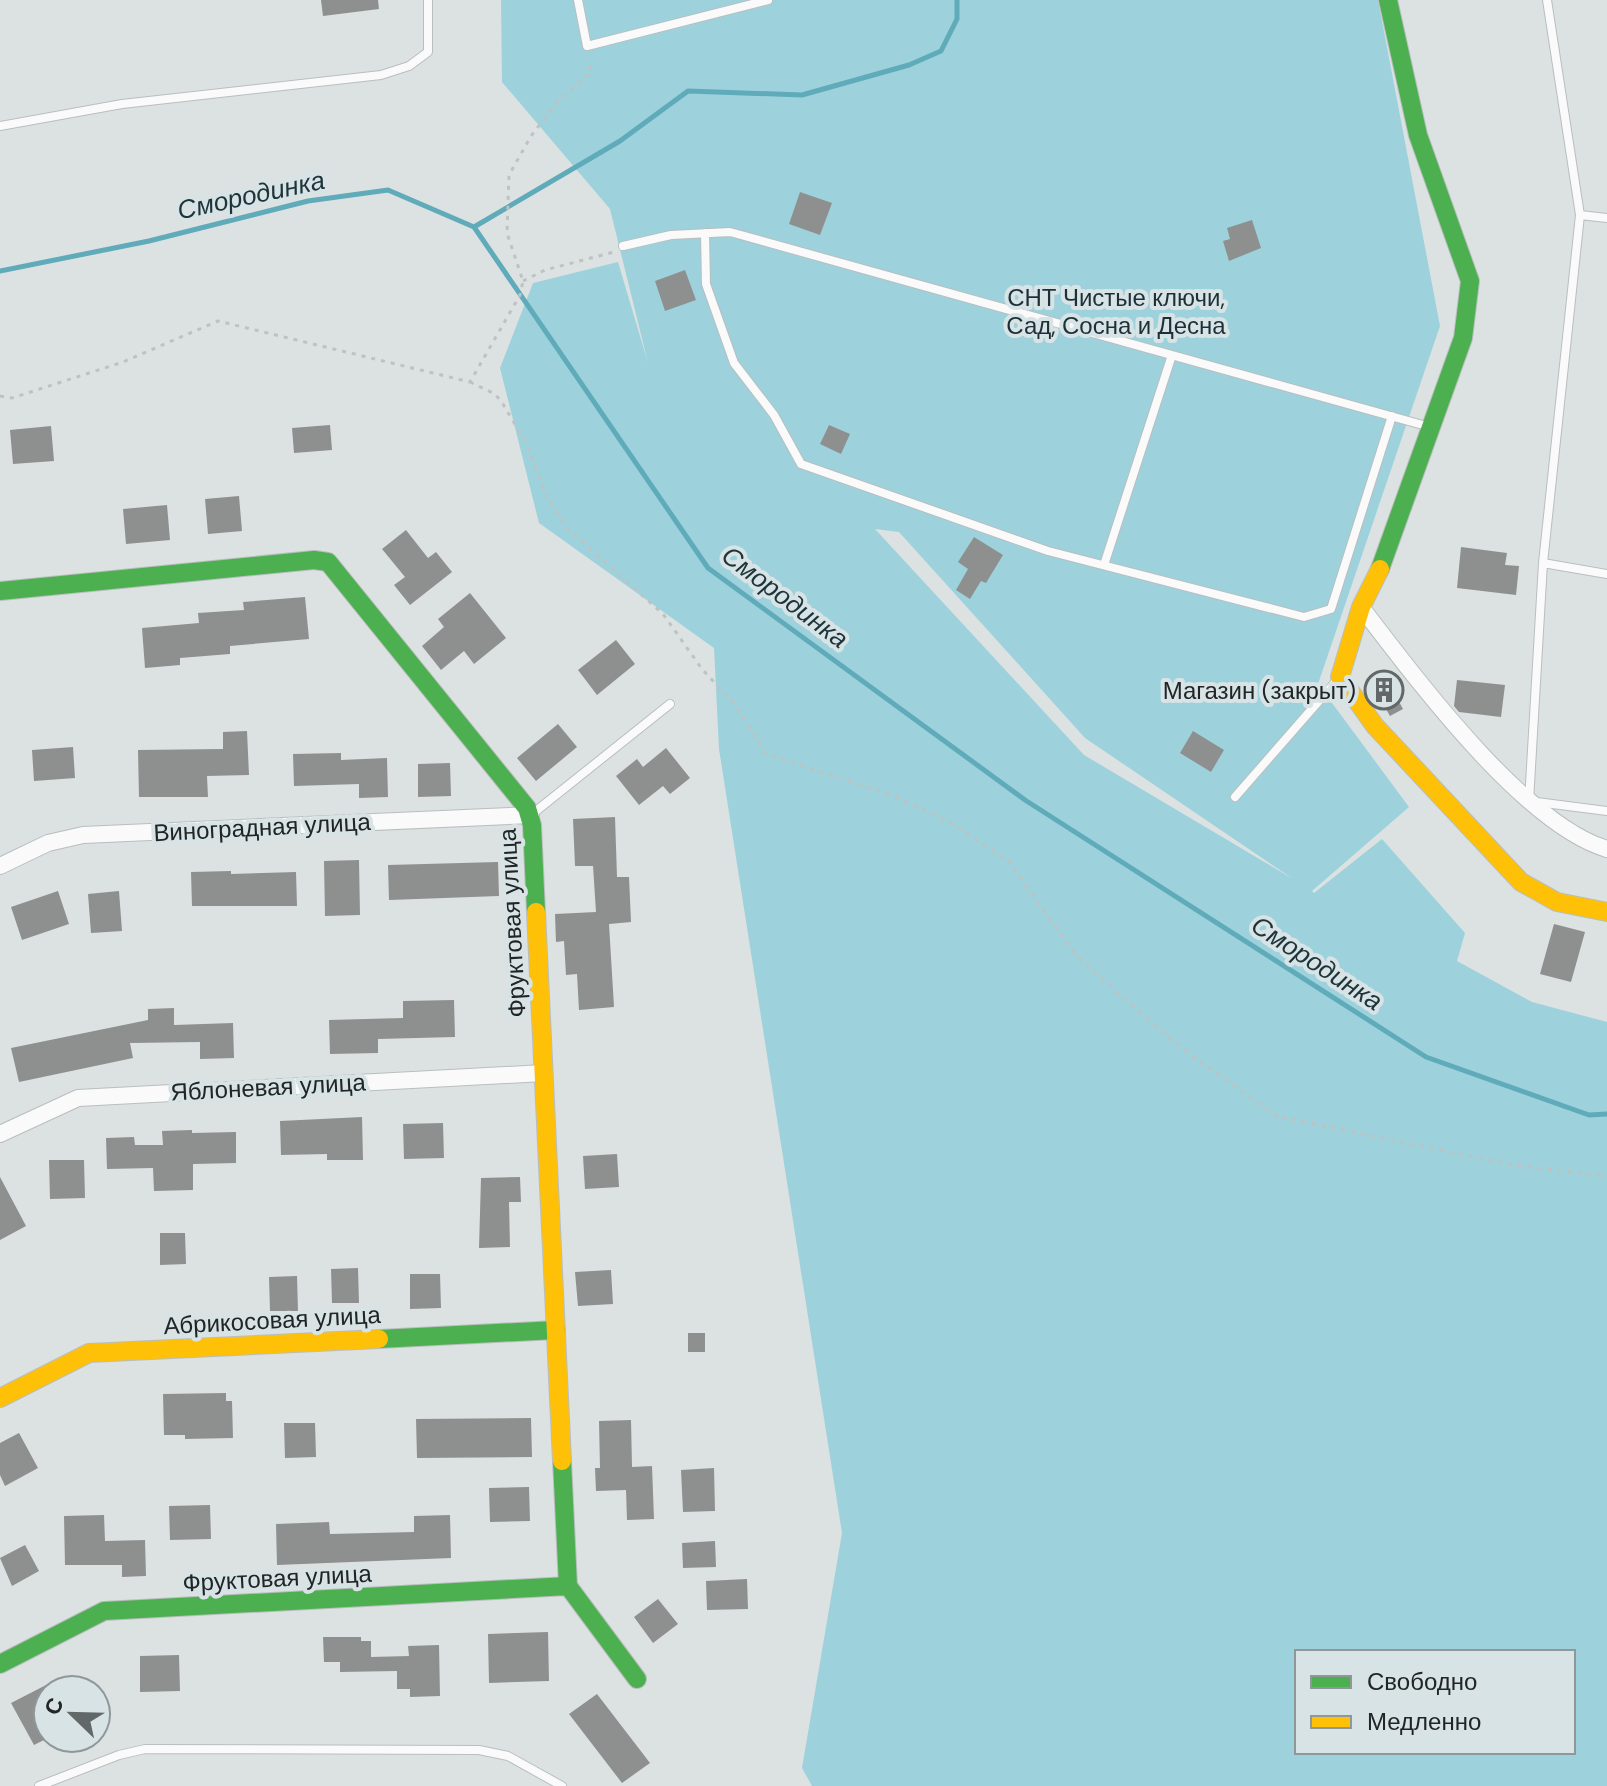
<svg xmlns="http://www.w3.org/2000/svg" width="1607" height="1786" viewBox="0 0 1607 1786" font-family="'DM Sans',sans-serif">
<rect width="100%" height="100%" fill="#dce1e2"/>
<path fill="#9dd2dd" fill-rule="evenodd" d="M501 0H1378L1440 326 1318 684 1409 807 1312 891 1314 893 1382 839 1465 933 1457 961 1532 1002 1607 1022V1786H812L802 1768 842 1533 719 749 714 648 539 523 500 368 533 283 618 262 648 363 610 209 502 82ZM875 529 899 532 1085 738 1293 879 1084 755ZM1297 1652H1573V1752H1297Z"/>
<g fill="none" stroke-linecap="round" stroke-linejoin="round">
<path stroke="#60abba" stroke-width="5" d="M474 227 620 141 688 91 802 95 909 65 941 51 957 19V0
M0 271 149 241 308 201 388 190 474 227 708 568 1025 800 1426 1057 1589 1115 1607 1114"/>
</g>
<path fill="#8e908f" d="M321 0H378L379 9 323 16Z
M800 192 832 203 820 235 789 224Z
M1252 220 1261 248 1229 261 1223 241 1230 239 1227 228Z
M685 270 696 300 665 311 655 281Z
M330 425 332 450 294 453 292 428Z
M829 425 850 434 841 454 820 444Z
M51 426 54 461 13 464 10 430Z
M239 496 242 531 208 534 205 499Z
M167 505 170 540 126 544 123 509Z
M406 530 428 558 436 552 452 572 410 605 394 585 405 577 382 549Z
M974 537 1003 555 986 583 981 581 970 599 956 590 968 569 958 562Z
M1461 547 1507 553 1505 565 1519 566 1516 595 1457 588Z
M470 593 506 638 474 664 464 651 441 670 422 646 444 627 438 619Z
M305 597 309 639 230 646V654L180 658V665L145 668 142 628 199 623 198 613 244 610 243 602Z
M616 640 635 664 597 695 578 670Z
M1385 676 1403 709 1390 716 1371 683Z
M1457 680 1505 685 1501 717 1459 712 1454 706Z
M558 724 577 747 536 781 517 758Z
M247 731 249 775 207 776 208 797H139L138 750 223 749V732Z
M1193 731 1224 750 1211 772 1180 753Z
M73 747 75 778 34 781 32 750Z
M666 748 690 778 670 794 663 786 639 805 616 776 637 759 643 767Z
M341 753V760L387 758 388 797 359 798V784L294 786 293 754Z
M450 763 451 796 418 797V764Z
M615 817 617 877H629L631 922 609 924 614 1007 579 1010 577 974 566 975 564 941 556 942 555 914 596 912 593 866H575L573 819Z
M359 860 360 915 325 916 324 861Z
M498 862 499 896 389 900 388 865Z
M231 871V874L296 872 297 906H192L191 872Z
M58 891 69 924 22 940 11 907Z
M119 891 122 931 91 933 88 894Z
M1554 924 1585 932 1571 982 1540 974Z
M454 1000 455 1037 378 1039V1053L330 1054 329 1020 403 1018V1001Z
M174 1008V1025L233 1023 234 1058 200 1059V1042L130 1043 133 1058 19 1082 11 1048 148 1020V1009Z
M362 1117 363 1160H327V1154L281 1155 280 1121Z
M443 1123 444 1158 404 1159 403 1124Z
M192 1130V1133L236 1132V1163L193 1164V1190L154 1191 153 1168 107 1169 106 1138 134 1137 135 1145H163L162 1131Z
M617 1154 619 1187 585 1189 583 1156Z
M49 1160H84L85 1198 50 1199Z
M0 1177 26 1226 0 1240Z
M520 1177 521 1202H509L510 1247 479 1248 481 1178Z
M160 1233H185L186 1264 160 1265Z
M358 1268 359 1303H332L331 1269Z
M611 1270 613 1304 578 1306 575 1272Z
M410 1274H440L441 1308 410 1309Z
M297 1276 298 1311H270L269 1277Z
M688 1333H705V1352H688Z
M226 1393V1401H232L233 1438 185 1439V1435H164L163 1394Z
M531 1418 532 1457 417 1458 416 1419Z
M631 1420 632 1467 652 1466 654 1519 627 1520 626 1490 596 1491 595 1468H600L599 1421Z
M284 1423H315L316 1457 285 1458Z
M19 1433 38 1468 5 1486 0 1475V1443Z
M714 1468 715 1511 683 1512 681 1470Z
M529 1487 530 1521 490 1522 489 1488Z
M210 1505 211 1539 170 1540 169 1506Z
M104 1515 105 1541 145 1540 146 1576 122 1577V1565H65L64 1516Z
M450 1515 451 1558 277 1565 276 1524 329 1522 330 1534 414 1532V1516Z
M715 1541 716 1567 683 1568 682 1543Z
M25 1545 39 1571 12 1586 0 1558Z
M747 1579 748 1609 707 1610 706 1581Z
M658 1599 678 1624 653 1643 634 1617Z
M548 1632 549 1681 489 1683 488 1634Z
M323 1637H361V1641H371V1657L409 1656 408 1646 439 1645 440 1696 410 1697V1689H397V1671L340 1672V1662H324Z
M179 1655 180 1691 140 1692V1656Z
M48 1684V1738L34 1745 11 1703Z
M597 1694 650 1763 622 1783 569 1714Z"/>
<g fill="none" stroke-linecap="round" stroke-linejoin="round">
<defs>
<path id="lane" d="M578 0 587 46 768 0
M1547 0 1580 215 1543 563 1529 801 1607 811
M0 126 122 104 381 75 409 66 428 52V0
M1580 215 1607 218
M705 233 706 284 734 363 774 415 801 464 1048 551 1304 617 1331 609 1392 416
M623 246 671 235 730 232 1430 427
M1543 563 1607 574
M1104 565 1172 355
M1235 797 1339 678
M531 815 670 704
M39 1786 119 1755 145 1749 479 1750 508 1756 562 1786"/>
<path id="street" d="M1361 607C1415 677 1523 824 1607 849
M0 866 48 843 83 835 531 815
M0 1134 78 1098 544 1073"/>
<path id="fast" d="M1380 569 1463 338 1470 281 1418 135 1388 0
M0 591 314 560 328 562 527 808 532 825 536 912
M379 1339 556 1330
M562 1461 568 1586 637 1679
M0 1664 104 1611 568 1586"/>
<path id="slow" d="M1380 569 1361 607 1340 677 1375 726 1521 882 1557 902 1607 912
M536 912 562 1461
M0 1398 89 1353 379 1339"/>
</defs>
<use href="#lane" stroke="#b9bebf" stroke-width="10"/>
<use href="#street" stroke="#b9bebf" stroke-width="18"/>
<use href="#fast" stroke="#b9bebf" stroke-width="20"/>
<use href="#slow" stroke="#b9bebf" stroke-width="20"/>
<path stroke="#bfc2c2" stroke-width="3" stroke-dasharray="4 6" stroke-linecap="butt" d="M523 281 545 270 614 252
M470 382 495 394 503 404 526 443 548 499 568 529 663 614 702 669 737 707 766 754 892 795 953 824 1009 862 1076 955 1170 1039 1276 1116 1513 1165 1607 1176
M0 396 12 398 123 362 218 321 470 382 520 295 523 281 507 233 509 175 531 136 558 101 590 73 588 59"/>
<use href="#lane" stroke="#fafafb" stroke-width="8"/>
<use href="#street" stroke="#fafafb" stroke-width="16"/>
<use href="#fast" stroke="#4caf50" stroke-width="18"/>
<use href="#slow" stroke="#ffc107" stroke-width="18"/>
</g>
<defs>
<symbol id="building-ring" viewBox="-11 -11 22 22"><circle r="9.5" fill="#d8e3e6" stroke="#626768" stroke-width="1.5"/><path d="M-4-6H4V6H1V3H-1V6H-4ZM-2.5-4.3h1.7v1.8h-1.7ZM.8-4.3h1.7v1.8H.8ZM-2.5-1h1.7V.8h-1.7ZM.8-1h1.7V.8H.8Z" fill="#626768"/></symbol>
</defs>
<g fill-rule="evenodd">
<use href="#building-ring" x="1362" y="668" width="44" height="44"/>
</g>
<g text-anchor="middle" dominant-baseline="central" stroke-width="8" stroke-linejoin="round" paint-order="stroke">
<g font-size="24" fill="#1b3137" stroke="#d8e3e6">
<text x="1116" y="297">СНТ Чистые ключи,<tspan x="1116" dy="28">Сад, Сосна и Десна</tspan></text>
</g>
<g font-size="24" fill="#212526" stroke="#d8e3e6" text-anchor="end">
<text x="1356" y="690">Магазин (закрыт)</text>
</g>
<g font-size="24" fill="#212526" stroke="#d8e3e6">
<text transform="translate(262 827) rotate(-3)">Виноградная улица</text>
<text transform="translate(512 923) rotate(-93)">Фруктовая улица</text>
<text transform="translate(268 1087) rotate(-3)">Яблоневая улица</text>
<text transform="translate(272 1320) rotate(-3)">Абрикосовая улица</text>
<text transform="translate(277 1578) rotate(-3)">Фруктовая улица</text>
</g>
<g font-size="26" font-style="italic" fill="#1d3439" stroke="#d8e3e6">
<text transform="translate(251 195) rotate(-12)">Смородинка</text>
<text transform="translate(785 597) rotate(37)">Смородинка</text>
<text transform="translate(1317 963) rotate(33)">Смородинка</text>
</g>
</g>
<rect x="1295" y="1650" width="280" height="104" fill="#d8e3e6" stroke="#8f9799" stroke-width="2"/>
<rect x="1311" y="1676" width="40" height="12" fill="#4caf50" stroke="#8f9799" stroke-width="2"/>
<text x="1367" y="1690" font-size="24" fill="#212526">Свободно</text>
<rect x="1311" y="1716" width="40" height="12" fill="#ffc107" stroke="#8f9799" stroke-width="2"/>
<text x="1367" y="1730" font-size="24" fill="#212526">Медленно</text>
<g transform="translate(72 1714) rotate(293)"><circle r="38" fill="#d8e3e6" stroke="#8f9799" stroke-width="2"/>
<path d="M0-6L14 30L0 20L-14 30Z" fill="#626768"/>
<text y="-12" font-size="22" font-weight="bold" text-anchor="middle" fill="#212526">С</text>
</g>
</svg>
